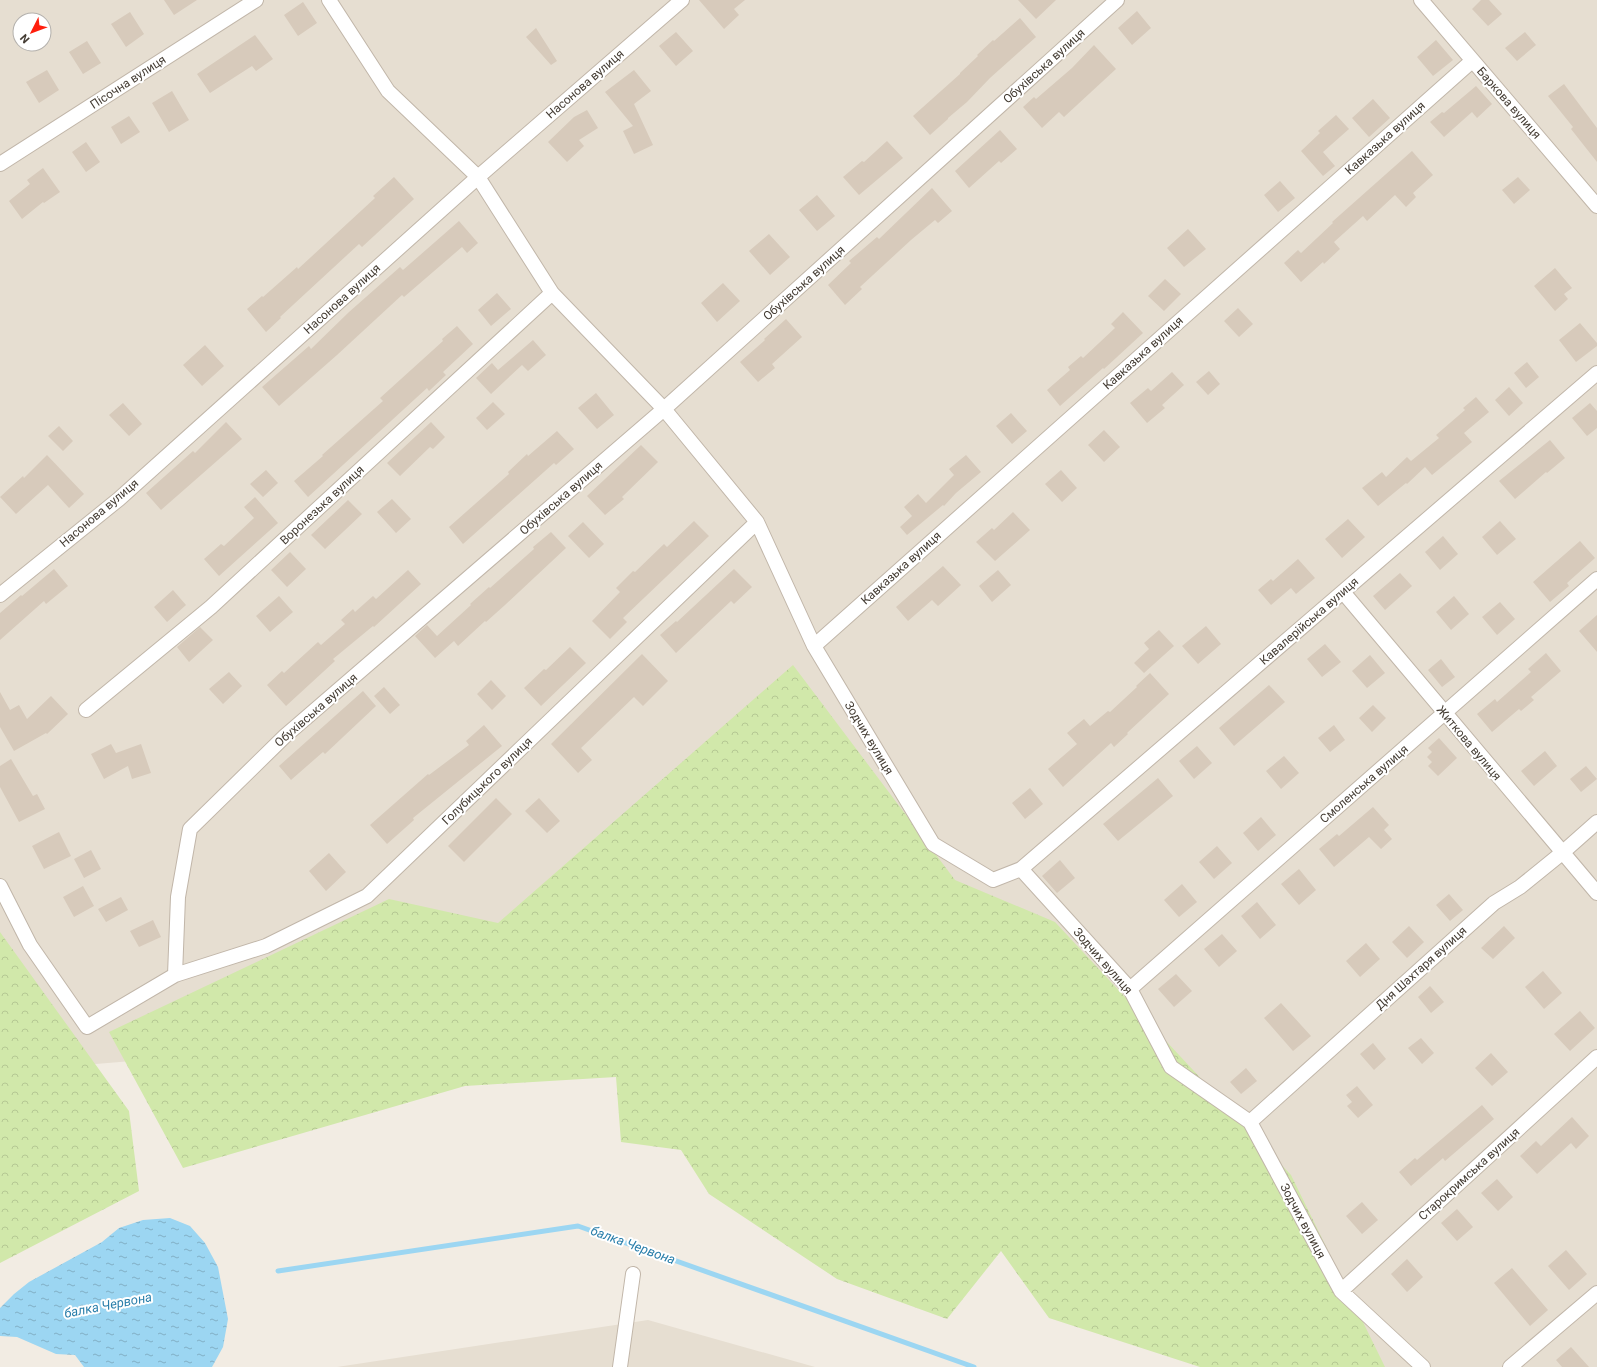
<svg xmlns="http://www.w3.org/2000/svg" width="1597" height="1367" viewBox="0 0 1597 1367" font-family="Roboto,sans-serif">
<defs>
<pattern id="forest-crowns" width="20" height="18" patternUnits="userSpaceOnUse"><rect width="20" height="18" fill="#d1e8aa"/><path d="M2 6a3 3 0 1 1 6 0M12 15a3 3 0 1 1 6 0" fill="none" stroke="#b5c893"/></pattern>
<pattern id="water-ripples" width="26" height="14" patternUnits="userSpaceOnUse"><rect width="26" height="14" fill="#9cd6f2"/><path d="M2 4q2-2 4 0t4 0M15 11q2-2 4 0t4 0" fill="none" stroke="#81afc5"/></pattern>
</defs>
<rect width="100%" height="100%" fill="#f2ece3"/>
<path fill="#e6ded1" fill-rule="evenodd" d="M0 0H1597V1367H1348L783 716 444 1035 23 1070 0 1035ZM20 20H44V44H20Z
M648 1320 815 1367H337Z"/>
<path fill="url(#forest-crowns)" d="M793 665 955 880 1055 922 1291 1175 1385 1367H1200L1049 1318 1001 1251 947 1319 837 1279 709 1194 681 1150 621 1142 616 1077 465 1086 183 1168 109 1032 389 899 498 923Z
M0 932 129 1111 139 1191 0 1263Z"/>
<path fill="url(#water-ripples)" d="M170 1218 190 1226 205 1243 218 1267 228 1319 223 1347 212 1367H84L75 1355 56 1354 17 1337 0 1336V1308L14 1294 29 1282 102 1242 119 1228 143 1220Z"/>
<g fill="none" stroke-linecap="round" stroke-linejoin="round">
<path stroke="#9cd6f2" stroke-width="5" d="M278 1271 578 1226 974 1367"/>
</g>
<path fill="#d7cabb" d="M164 0H197L174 15Z
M699 0H745L734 9 739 15 724 29Z
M1018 0H1056L1036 19Z
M1481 0H1489L1502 14 1488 26 1472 9Z
M303 2 317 23 298 36 284 15Z
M1137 11 1151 28 1132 45 1118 28Z
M130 12 144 34 126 47 111 24Z
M1020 18 1036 37 990 78 967 102 948 118V119L930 135 913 116 960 74V73L978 56 977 55 993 40 994 41Z
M536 28 557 61 551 65 526 37Z
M676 32 693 51 676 66 659 46Z
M1525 32 1536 45 1517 61 1505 48Z
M255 35 273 59 256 71 252 66 210 93 197 74Z
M1436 40 1453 60 1433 76 1417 57Z
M87 41 101 63 83 74 69 52Z
M1094 45 1116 69 1064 117 1059 112 1042 128 1023 107 1034 97 1036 99 1072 68Z
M47 70 59 90 39 103 26 82Z
M634 70 651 91 634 104 653 145 634 154 623 131 633 126 605 92Z
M1564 84 1597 128V162L1571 129 1573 127 1548 96Z
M1476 86 1492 104 1477 118 1472 112 1444 137 1430 122 1442 112 1444 113Z
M172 91 189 120 169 132 152 103Z
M1373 99 1390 118 1369 137 1352 118Z
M587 110 598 128 579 140 584 146 567 162 548 142 574 117Z
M1336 115 1349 129 1323 152 1335 166 1323 176 1301 151 1320 133 1318 131Z
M129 116 140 132 121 144 111 127Z
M1000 130 1017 149 1001 163 999 161 969 188 955 171Z
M887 141 903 158 859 195 843 177 862 161 864 162Z
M86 142 100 162 86 172 72 152Z
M1412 151 1433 175 1413 193 1416 197 1406 207 1395 195 1367 221 1363 216 1334 242 1340 249 1324 264 1323 262 1301 282 1284 263 1298 250 1301 253 1333 223 1332 222Z
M43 168 60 192 44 203 43 202 22 219 9 201 30 184 27 180Z
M394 177 414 199 362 247 359 244 280 317 281 318 266 332 247 309 262 296 263 297 297 267 298 269 375 198 373 196Z
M1518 177 1530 190 1514 204 1502 190Z
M1280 181 1295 198 1278 212 1264 195Z
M932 188 952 211 938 223 935 220 911 240 860 287 862 289 845 305 828 285 851 263 849 261 877 237 879 239Z
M817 195 835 216 817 231 799 210Z
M459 221 478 243 467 253 462 247 404 297 402 295 337 355 279 406 262 387 309 346 311 349 349 312 400 267 403 270Z
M1188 229 1206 249 1184 267 1167 248Z
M769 234 790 257 770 275 749 251Z
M1555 268 1572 288 1564 294 1568 299 1555 311 1534 286Z
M1165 279 1181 294 1164 311 1148 296Z
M723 283 740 301 717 322 701 303Z
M497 293 511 309 491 326 478 310Z
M1238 308 1253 324 1239 337 1224 321Z
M1123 312 1143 333 1104 369 1103 368 1060 406 1047 390 1070 370 1068 367 1081 356 1083 358 1115 328 1111 324Z
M786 319 802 337 772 364 775 368 758 382 740 362 765 340 764 339Z
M1580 323 1597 343V346L1576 362 1559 340Z
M457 326 473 344 443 372 446 375 429 391 427 388 308 497 294 481 323 456 322 455 383 401 380 398 443 341 442 339Z
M533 340 546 355 528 371 522 365 491 394 476 378 492 363 498 370Z
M205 345 224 366 202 386 183 365Z
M1527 362 1539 377 1526 388 1514 373Z
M1209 371 1220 384 1208 395 1196 382Z
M1172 372 1184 385 1162 405 1165 408 1147 423 1130 403 1148 388 1151 391Z
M1509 387 1523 403 1509 416 1495 400Z
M596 393 614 415 597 429 578 408Z
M1476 397 1489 412 1464 433 1472 442 1432 475 1425 467 1407 484 1406 483 1378 506 1362 488 1382 472 1386 477 1407 457 1411 461 1439 438 1436 435 1465 410 1463 408Z
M493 402 505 414 487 430 476 418Z
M123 403 142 424 129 436 109 415Z
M1590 403 1597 411V428L1587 436 1572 418Z
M1011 413 1027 431 1012 444 996 426Z
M226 422 242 439 161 510 146 493 193 451 195 453Z
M431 422 445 437 433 449 430 447 400 476 387 463Z
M59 426 73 441 63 451 48 436Z
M1104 430 1120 447 1104 462 1088 445Z
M557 431 574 449 556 465 554 463 463 544 449 527 509 474 508 472 527 454 528 456Z
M1550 440 1565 458 1547 473 1546 472 1515 499 1499 481Z
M641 445 658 462 622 497 624 499 605 515 587 496Z
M47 455 84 494 69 508 48 485 16 514 0 497 23 476 24 478Z
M966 455 981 472 956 493 944 506 943 505 907 535 900 527 912 516 904 507 918 494 926 503 954 475 949 469Z
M266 470 278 483 263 497 250 484Z
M1061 470 1077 488 1062 502 1045 484Z
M255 497 278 523 219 576 204 559 221 544 224 546 254 518 244 507Z
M392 499 411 519 396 533 377 512Z
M348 500 362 514 325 549 311 535Z
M1013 512 1030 530 995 561 976 542 992 528 994 530Z
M1348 519 1365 537 1342 558 1325 539Z
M694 521 709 536 623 618 627 622 610 639 592 621 620 592 616 588 633 571 635 572 664 544 667 547Z
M1500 521 1516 539 1497 555 1482 537Z
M583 522 604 544 589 558 568 536Z
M551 532 566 548 505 605 486 622 485 621 458 646 454 641 435 658 415 636 427 625 437 636 471 605 470 604 489 587 490 588 534 549 533 547Z
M1443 536 1458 554 1440 570 1425 552Z
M1580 541 1595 558 1567 583 1569 586 1550 602 1533 582Z
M290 552 306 569 287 587 271 570Z
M1298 559 1315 578 1296 594 1291 588 1271 605 1258 590 1271 579 1273 581Z
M943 566 961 585 938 606 932 600 908 621 896 607Z
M54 569 68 586 46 604 44 601 0 640V613L21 595 22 596Z
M734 569 752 587 734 604 731 601 676 653 660 635 676 621 677 622Z
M408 570 421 584 374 627 373 626 333 659 335 661 286 706 267 685 282 671 284 673 318 642 321 645 345 624 341 620 353 609 355 612 373 596 376 599Z
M998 570 1011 585 992 602 979 586Z
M1400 573 1412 586 1385 610 1373 596Z
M173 590 186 605 167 622 154 607Z
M279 596 293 612 270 632 256 616Z
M1454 596 1469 614 1451 630 1436 612Z
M1500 602 1515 619 1497 635 1482 617Z
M1597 615V652L1579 631Z
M1206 626 1221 644 1198 664 1182 646Z
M200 627 213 640 189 662 177 647Z
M1159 630 1174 646 1144 673 1134 663 1149 649 1144 643Z
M1325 644 1341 662 1322 677 1307 659Z
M570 647 586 663 541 706 524 688 544 669 546 670Z
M1546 653 1561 671 1531 697 1534 700 1521 711 1519 709 1492 732 1477 714 1495 699 1497 702 1531 672 1528 669Z
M642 654 668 681 643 706 634 697 581 748 592 760 578 773 551 744Z
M1370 655 1385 673 1367 688 1352 671Z
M1441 659 1455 677 1442 687 1428 670Z
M229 672 242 686 223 704 209 689Z
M1150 673 1169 694 1127 733 1128 734 1114 747 1111 743 1063 787 1048 769 1077 744 1067 733 1084 719 1090 726 1108 711 1110 712 1137 687 1136 686Z
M491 680 506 696 492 710 477 694Z
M1269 685 1285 702 1234 746 1219 728Z
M384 687 400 705 390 714 374 696Z
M363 691 376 706 325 754 323 752 291 780 279 766Z
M0 692 10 710 19 705 27 719 51 696 68 714 47 734 46 733 14 751 0 727Z
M1373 705 1386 718 1372 732 1359 718Z
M484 725 502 746 413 818 414 820 387 844 370 825 428 774 429 775 469 745 466 741Z
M1334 725 1345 740 1330 752 1318 738Z
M1439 738 1457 758 1438 776 1428 766 1432 762 1427 757 1432 752 1428 748Z
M111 744 116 753 141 744 151 773 132 779 128 766 104 779 91 754Z
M1197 746 1212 763 1194 779 1179 761Z
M1545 751 1557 766 1534 786 1521 771Z
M1284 756 1299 773 1281 789 1266 771Z
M11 759 33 796 37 794 45 809 19 822 0 787V766Z
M1586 766 1597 779 1581 792 1570 779Z
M1158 778 1173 796 1118 841 1103 824Z
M1030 788 1043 804 1025 819 1012 803Z
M496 798 512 814 464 862 448 846Z
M539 798 560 821 547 833 525 811Z
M1373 807 1389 825 1384 830 1392 839 1381 849 1369 837 1334 867 1319 849 1337 834 1339 836Z
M1261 817 1276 835 1258 851 1243 833Z
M59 832 71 856 44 869 32 846Z
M1217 846 1232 863 1214 879 1199 862Z
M91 850 101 869 84 878 74 859Z
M329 853 346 872 326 891 309 871Z
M1060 860 1075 878 1057 893 1042 876Z
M1299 869 1316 890 1299 905 1281 884Z
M1182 884 1197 902 1179 917 1164 900Z
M83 886 94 906 74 917 63 897Z
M1449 894 1463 910 1450 921 1436 905Z
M121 897 128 910 106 922 98 909Z
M1257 902 1276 925 1260 939 1241 916Z
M153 920 161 937 139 947 130 931Z
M1409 926 1424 942 1407 958 1392 942Z
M1504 926 1515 938 1493 959 1481 948Z
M1222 934 1237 951 1219 967 1204 949Z
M1366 943 1380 959 1360 977 1346 961Z
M1543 971 1562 993 1544 1009 1525 987Z
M1176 974 1192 991 1174 1007 1158 989Z
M1430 986 1444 1002 1431 1013 1418 997Z
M1281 1003 1311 1036 1293 1051 1264 1018Z
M1580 1011 1595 1028 1570 1051 1554 1034Z
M1421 1038 1434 1053 1422 1064 1408 1048Z
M1373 1043 1386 1059 1374 1070 1360 1054Z
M1491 1053 1508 1072 1492 1086 1475 1068Z
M1246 1068 1257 1081 1241 1094 1230 1082Z
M1357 1086 1373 1105 1358 1118 1347 1106 1352 1102 1346 1095Z
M1482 1105 1494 1119 1445 1161 1443 1158 1411 1186 1399 1172 1415 1158 1417 1160Z
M1572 1117 1589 1136 1576 1149 1571 1143 1537 1174 1520 1156 1536 1141 1541 1146Z
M1497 1179 1513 1197 1498 1211 1481 1193Z
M1362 1202 1378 1220 1362 1234 1346 1216Z
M1457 1209 1473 1227 1457 1241 1441 1223Z
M1566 1250 1587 1274 1569 1290 1548 1266Z
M1407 1259 1423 1277 1407 1292 1391 1274Z
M1512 1268 1548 1310 1530 1326 1494 1283Z
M1571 1347 1589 1367H1562L1556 1360Z"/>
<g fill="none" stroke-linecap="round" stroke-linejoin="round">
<defs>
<path id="minor" d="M329 0 388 91 478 177 552 293 664 409 757 522 814 646 933 844 993 880 1021 869 1130 989 1171 1067 1250 1122 1341 1291 1423 1367
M1421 0 1597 206
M0 164 256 0
M1343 592 1597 893
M0 595 119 499 478 177 682 0
M814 646 1472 61
M86 710 211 607 552 293
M1021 869 1597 373
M0 886 30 945 87 1027 175 975 178 897 190 829 285 736 664 409 1117 0
M175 975 266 946 367 896 757 522
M1130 989 1597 579
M1250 1122 1494 903 1520 887 1562 853 1597 822
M1341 1291 1597 1057
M620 1367 633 1274
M1510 1367 1597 1293"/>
</defs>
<use href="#minor" stroke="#c1b6a9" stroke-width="16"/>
<use href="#minor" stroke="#fff" stroke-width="14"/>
</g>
<g text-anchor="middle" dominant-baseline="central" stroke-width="4" stroke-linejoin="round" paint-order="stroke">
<g font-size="12" fill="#443c33" stroke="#fff">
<text transform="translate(1044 66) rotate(-42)">Обухівська вулиця</text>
<text transform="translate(128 82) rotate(-33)">Пісочна вулиця</text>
<text transform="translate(585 84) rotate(-41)">Насонова вулиця</text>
<text transform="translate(1509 103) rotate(49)">Баркова вулиця</text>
<text transform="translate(1385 138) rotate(-42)">Кавказька вулиця</text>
<text transform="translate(804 283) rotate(-42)">Обухівська вулиця</text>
<text transform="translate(342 299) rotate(-42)">Насонова вулиця</text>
<text transform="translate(1143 353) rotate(-42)">Кавказька вулиця</text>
<text transform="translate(561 498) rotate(-41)">Обухівська вулиця</text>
<text transform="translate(322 505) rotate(-43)">Воронезька вулиця</text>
<text transform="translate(99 513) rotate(-40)">Насонова вулиця</text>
<text transform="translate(901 568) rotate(-42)">Кавказька вулиця</text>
<text transform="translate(1309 621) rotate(-41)">Кавалерійська вулиця</text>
<text transform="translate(316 710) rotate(-41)">Обухівська вулиця</text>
<text transform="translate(869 738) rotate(59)">Зодчих вулиця</text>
<text transform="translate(1469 743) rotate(50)">Житкова вулиця</text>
<text transform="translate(487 781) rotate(-44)">Голубицького вулиця</text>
<text transform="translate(1364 784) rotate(-41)">Смоленська вулиця</text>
<text transform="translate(1103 961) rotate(49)">Зодчих вулиця</text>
<text transform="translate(1421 968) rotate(-42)">Дня Шахтаря вулиця</text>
<text transform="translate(1469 1174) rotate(-42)">Старокримська вулиця</text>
<text transform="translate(1303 1221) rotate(62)">Зодчих вулиця</text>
</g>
<g font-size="13" font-style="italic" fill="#297eaa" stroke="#fff">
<text transform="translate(633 1245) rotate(20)">балка Червона</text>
<text transform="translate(108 1305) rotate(-11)">балка Червона</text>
</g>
</g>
<g transform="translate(32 32) rotate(228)"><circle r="19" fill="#ffffff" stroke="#b4b1ad"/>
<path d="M0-3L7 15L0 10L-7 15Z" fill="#ff1e0d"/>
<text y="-6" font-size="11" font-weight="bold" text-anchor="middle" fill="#443c33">N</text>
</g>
</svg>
